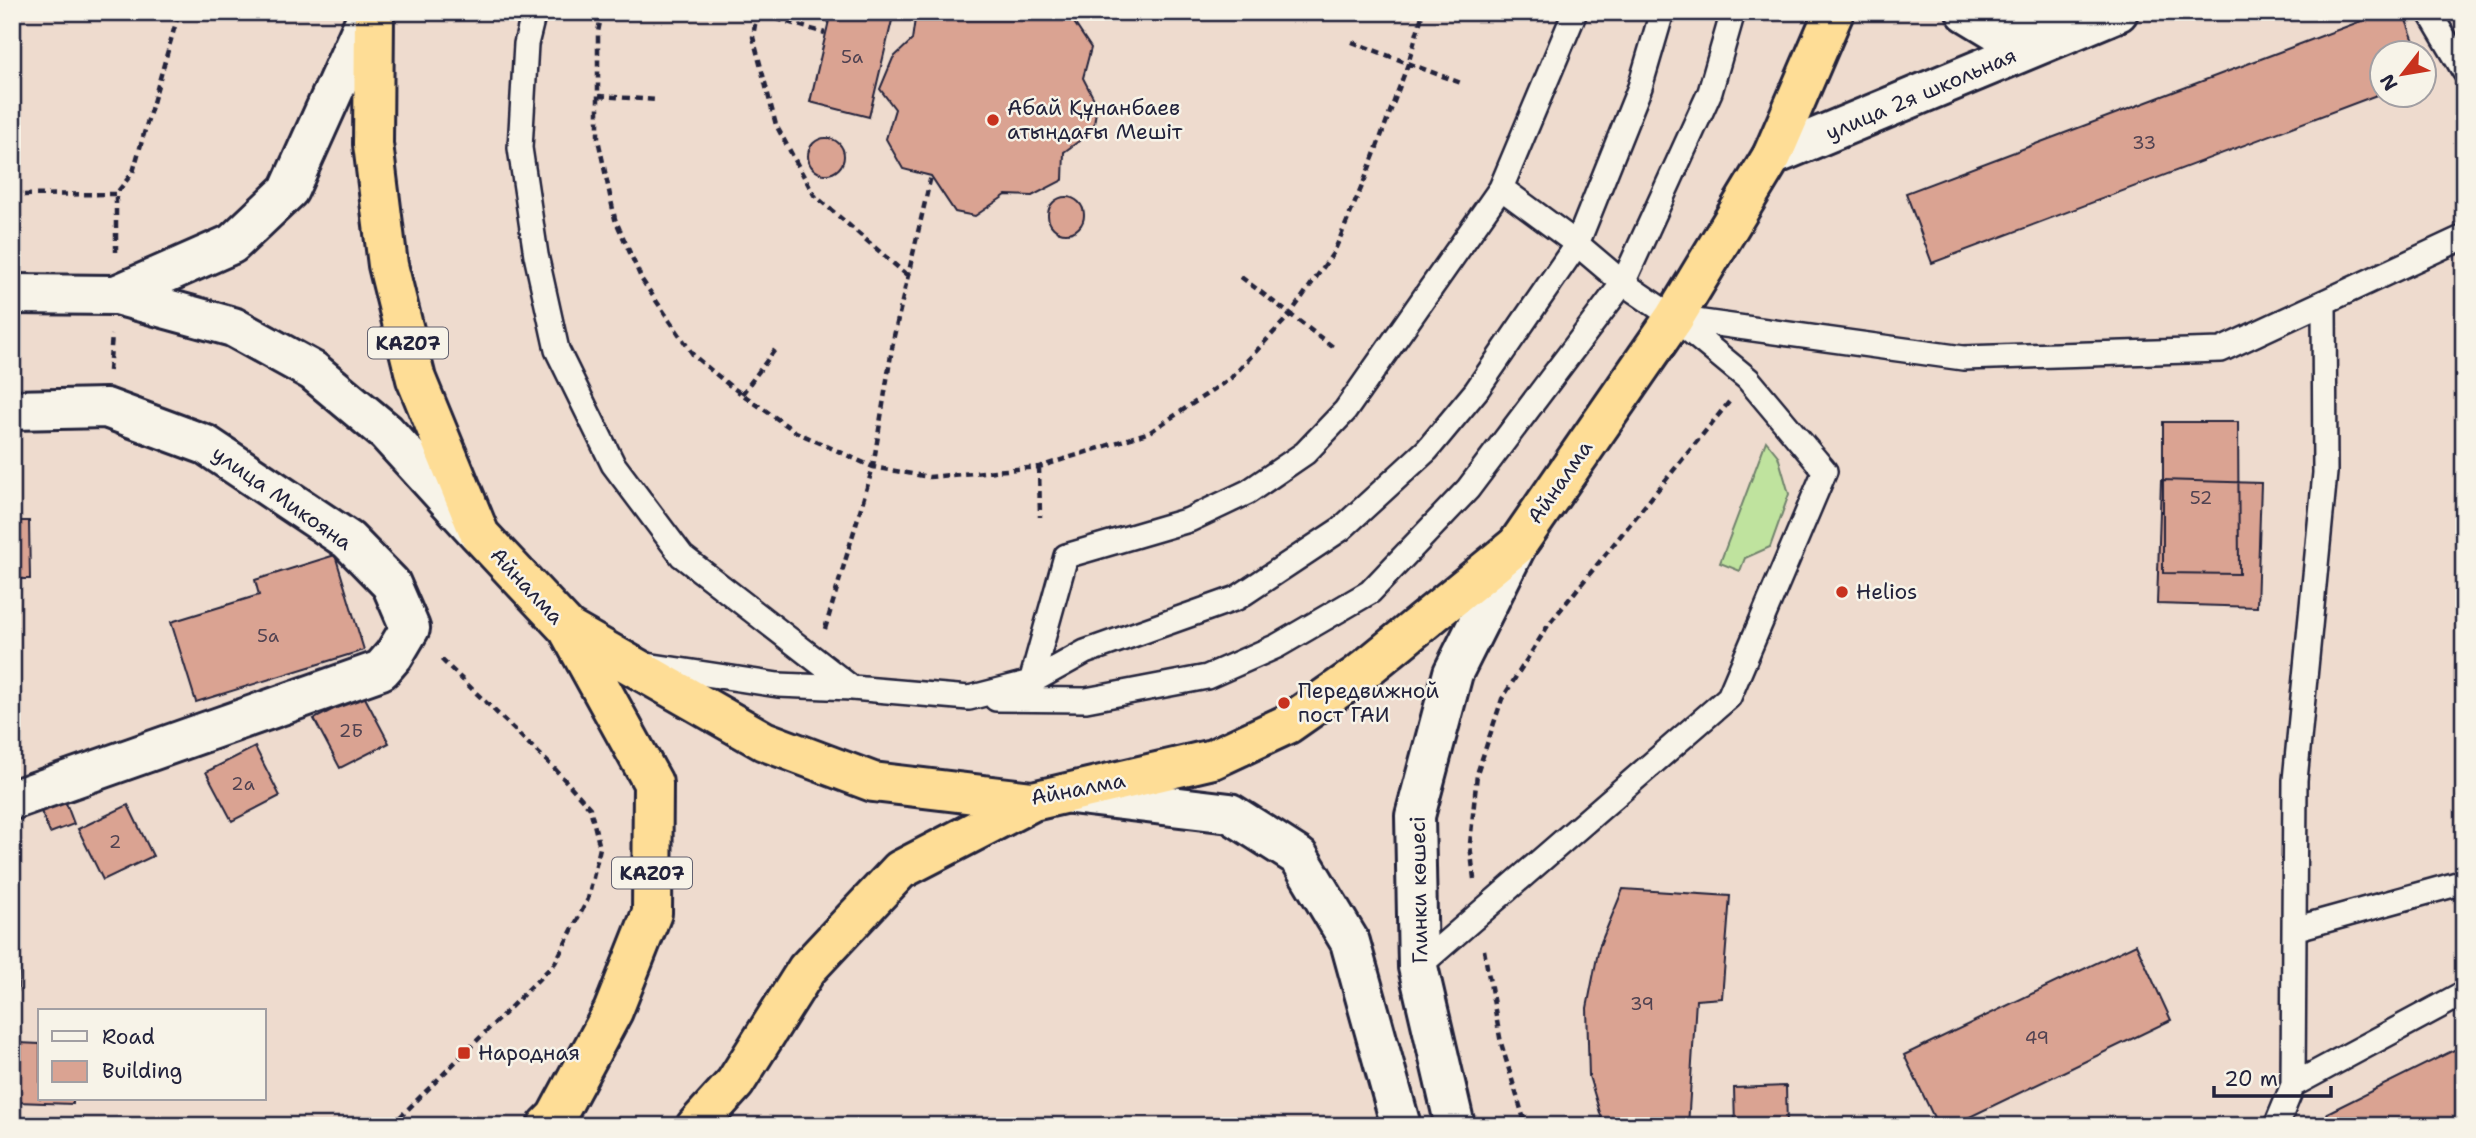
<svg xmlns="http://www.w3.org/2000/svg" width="2476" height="1138" viewBox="0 0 2476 1138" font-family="'Shantell Sans',sans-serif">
<rect width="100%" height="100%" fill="#eedbce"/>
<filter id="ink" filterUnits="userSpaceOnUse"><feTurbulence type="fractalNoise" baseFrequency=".0143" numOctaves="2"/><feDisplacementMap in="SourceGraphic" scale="14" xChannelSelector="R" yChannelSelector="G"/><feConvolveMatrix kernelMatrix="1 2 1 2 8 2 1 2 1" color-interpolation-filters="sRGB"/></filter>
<g filter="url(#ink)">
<path fill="#bfe39e" stroke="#70826c" stroke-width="2" d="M1766 441 1778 456 1789 494 1770 547 1745 558 1740 571 1720 563Z"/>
<path fill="#daa392" stroke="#22223b" stroke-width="2" d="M831 12H894L869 117 810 102Z
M916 12H1042L1044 17 1073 21 1091 48 1083 78 1097 105 1093 131 1064 152 1063 180 1032 196 1006 195 975 216 955 212 931 176 903 169 886 139 895 109 880 89 893 58 912 40Z
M2385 12H2403L2418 52H2382V93L1932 263 1906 193Z
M808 156a18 18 0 1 1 36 0a18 18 0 1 1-36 0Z
M1048 215a18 18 0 1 1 36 0a18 18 0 1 1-36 0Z
M2163 422H2238L2239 574 2163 573Z
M2161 480 2261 483 2257 607 2157 604Z
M12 521H29L30 579H12Z
M335 555 364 650 196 702 171 622 259 595 255 580Z
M363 694 389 743 340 768 314 719Z
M255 747 280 796 232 821 206 772Z
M60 787 74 824 50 833 35 797Z
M128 805 153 856 103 880 78 829Z
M1623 889 1730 896 1722 998 1696 1000 1688 1126H1604L1589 1076 1587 1008 1599 947Z
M12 932H21L18 991 12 990Z
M2136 944 2171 1020 1951 1126H1938L1904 1055Z
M18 1043 40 1044V1098H73V1104L16 1102Z
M2464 1045V1126H2333L2327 1113Z
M1786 1086 1787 1126H1735L1734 1088Z"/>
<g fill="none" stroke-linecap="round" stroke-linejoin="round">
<defs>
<path id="lane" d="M534 12 526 44 520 148 536 255 557 350 613 464 682 556 852 688
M2429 12 2464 71
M1674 318 1963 358 2221 350 2464 237
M647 665 778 685 852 688 969 698 1031 682 1085 652 1237 598 1341 529 1427 450 1476 391 1577 244 1640 87 1662 12
M1031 682 1066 556 1189 520 1248 492 1305 453 1345 411 1501 188 1575 12
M996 699 1086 700 1207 677 1277 646 1370 592 1468 489 1623 283 1710 92 1733 12
M2294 929 2464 882
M1418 967 1729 697 1825 471 1748 379 1674 318 1623 283 1577 244 1501 188
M2293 1085 2464 993
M2276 1126 2293 1085 2295 780 2325 473 2324 304"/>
<path id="street" d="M1966 12 1999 32H2050
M1772 156 2118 12
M12 294 116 295 233 327 313 371 386 432 478 533
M116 295 232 244 289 190 369 12
M12 410 106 408 206 445 348 540 391 584 410 628 394 655 381 670 12 800"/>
<path id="secondary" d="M1071 794 1230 813 1299 857 1350 942 1401 1126
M1455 1126 1418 967 1415 816 1453 673 1517 545"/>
<path id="highway" d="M374 12 373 144 388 265 416 379 480 535 568 629 764 741 873 782 1033 801 1213 759 1288 724 1358 675 1517 545 1674 318 1772 156 1834 12
M547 1126 556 1117 613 1011 652 913 653 783 568 629
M696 1126 735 1083 807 969 900 870 1033 801"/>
</defs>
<use href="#lane" stroke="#22223b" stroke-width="28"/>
<use href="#street" stroke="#22223b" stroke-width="44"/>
<use href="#secondary" stroke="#22223b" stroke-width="44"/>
<use href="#highway" stroke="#22223b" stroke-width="44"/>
<path stroke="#22223b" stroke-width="4.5" stroke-dasharray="7 5" stroke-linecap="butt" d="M602 12 598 32V139L615 219 642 280 694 356 729 385 796 432 873 467 929 477 1039 467 1150 432 1231 378 1288 317 1334 252 1365 179 1408 64 1423 12
M753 12 825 33
M757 12 753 37 776 125 814 195 908 276
M1352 42 1461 83
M599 96 658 100
M12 195 116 194 133 172 179 12
M116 252V194
M1241 277 1333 347
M109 371 112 335
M742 394 777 347
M1039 467 1040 517
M825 629 873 467 894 336 931 176
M1474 879 1470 844 1477 774 1502 699 1549 624 1729 402
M1484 950 1501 1043 1526 1126
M391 1126 555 963 588 899 600 848 590 808 555 769 438 656"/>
<use href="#lane" stroke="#f7f3e8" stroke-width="23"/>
<use href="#street" stroke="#f7f3e8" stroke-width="38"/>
<use href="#secondary" stroke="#f7f3e8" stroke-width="38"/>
<use href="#highway" stroke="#fedd96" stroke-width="38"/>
</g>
</g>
<g fill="#c8321e" stroke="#f7f3e8" stroke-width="2.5">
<circle cx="993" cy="120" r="7"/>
<circle cx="1842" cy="592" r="7"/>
<circle cx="1284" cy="703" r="7"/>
<rect x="457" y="1046" width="14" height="14" rx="3.5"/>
</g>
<g text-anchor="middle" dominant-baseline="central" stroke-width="5" stroke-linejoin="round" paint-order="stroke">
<g font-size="18" fill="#504251">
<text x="852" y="57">5а</text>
<text x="2144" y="143">33</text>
<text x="2201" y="498">52</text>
<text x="268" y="636">5а</text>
<text x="351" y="731">2Б</text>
<text x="243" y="784">2а</text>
<text x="115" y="842">2</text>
<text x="1642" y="1004">39</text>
<text x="2037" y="1038">49</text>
</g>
<g fill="#f7f3e8" stroke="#62616f" stroke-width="2">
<rect x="368" y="327.5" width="80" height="31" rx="5"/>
<rect x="612" y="857.5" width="80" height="31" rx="5"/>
</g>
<g font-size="19" font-weight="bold" fill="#22223b">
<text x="408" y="343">KAZ07</text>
<text x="652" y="873">KAZ07</text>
</g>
<g font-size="21" fill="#22223b" stroke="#f7f3e8">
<text transform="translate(1921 94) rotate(-23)">улица 2я школьная</text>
<text transform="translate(1560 482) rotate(-55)">Айналма</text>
<text transform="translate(282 498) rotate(35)">улица Микояна</text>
<text transform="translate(527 586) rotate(47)">Айналма</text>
<text transform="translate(1078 789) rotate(-11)">Айналма</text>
<text transform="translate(1419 890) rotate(-91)">Глинки көшесі</text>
</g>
<g font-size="21" fill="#22223b" stroke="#f7f3e8" text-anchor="start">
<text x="1007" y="108">Абай Құнанбаев<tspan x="1007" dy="24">атындағы Мешіт</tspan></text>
<text x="1856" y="592">Helios</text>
<text x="1298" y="691">Передвижной<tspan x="1298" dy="24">пост ГАИ</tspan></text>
<text x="478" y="1053">Народная</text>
</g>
</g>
<rect width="2476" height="1138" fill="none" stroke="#f7f3e8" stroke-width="42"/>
<rect x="21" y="21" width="2434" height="1096" fill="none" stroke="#22223b" stroke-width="2.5" filter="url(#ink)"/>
<rect x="38" y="1009" width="228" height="91" fill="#f7f3e8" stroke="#a29fa3" stroke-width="2"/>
<rect x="52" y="1031" width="35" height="10" fill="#f7f3e8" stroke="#a29fa3" stroke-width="2"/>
<text x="102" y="1044" font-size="21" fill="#22223b">Road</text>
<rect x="52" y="1061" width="35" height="21" fill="#daa392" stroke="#a29fa3" stroke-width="2"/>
<text x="102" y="1078" font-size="21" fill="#22223b">Building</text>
<g transform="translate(2403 74) rotate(239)"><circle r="33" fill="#f7f3e8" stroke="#a29fa3" stroke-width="2"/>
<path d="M0-5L12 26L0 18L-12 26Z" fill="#c8321e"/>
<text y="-10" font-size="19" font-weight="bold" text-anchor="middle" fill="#22223b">N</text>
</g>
<path d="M2214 1086v10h117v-10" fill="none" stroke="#22223b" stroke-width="3.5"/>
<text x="2224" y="1086" font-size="21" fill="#22223b" stroke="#f7f3e8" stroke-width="5" paint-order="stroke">20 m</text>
</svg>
